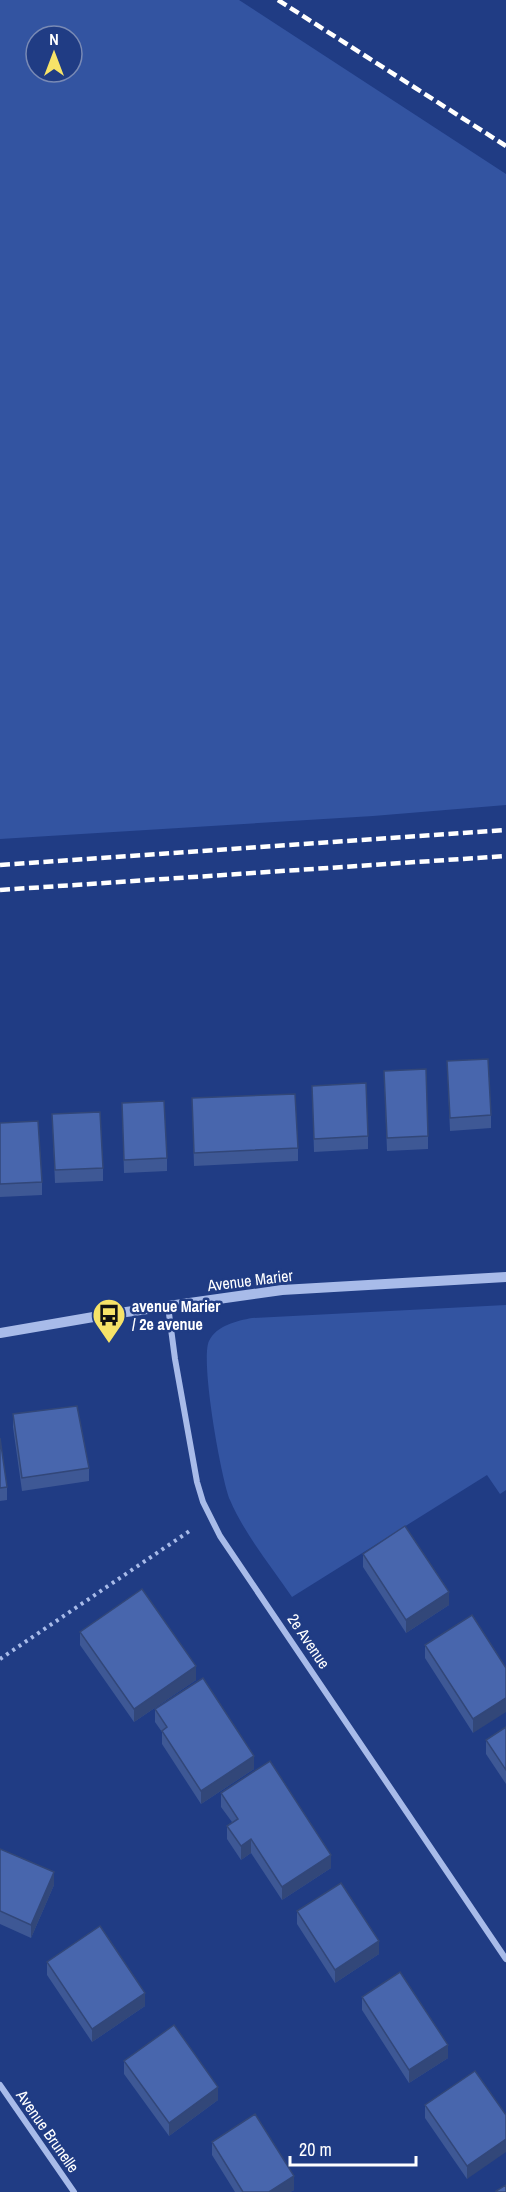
<svg xmlns="http://www.w3.org/2000/svg" width="506" height="2192" viewBox="0 0 506 2192" font-family="'Archivo Narrow',sans-serif">
<rect width="100%" height="100%" fill="#203c84"/>
<path fill="#3354a1" fill-rule="evenodd" d="M0 0H239L506 174V805L373 816 0 839ZM36 36H72V72H36Z
M506 1305V1490L500 1494 487 1475 292 1597C271 1566 245 1535 230 1500 221 1478 200 1360 209 1341 217 1325 237 1321 252 1318Z"/>
<g fill="none" stroke-linecap="round" stroke-linejoin="round">
<path stroke="#a8bbe9" stroke-width="4" stroke-dasharray="3 4.5" stroke-linecap="butt" d="M0 1659 191 1530"/>
<path stroke="#a8bbe9" stroke-width="6" d="M168 1306 175 1359 197 1482 203 1502 220 1536 506 1959
M0 2085 74 2192"/>
<path stroke="#a8bbe9" stroke-width="10" d="M0 1333 105 1315 282 1290 506 1277"/>
<path stroke="#fff" stroke-width="4.5" stroke-dasharray="10 4.5" stroke-linecap="butt" d="M278 0 506 146
M0 865 506 830
M0 890 506 856"/>
</g>
<path fill="#3e5895" d="M447 1061 491 1115V1128L450 1131Z
M384 1071 428 1136V1149L387 1151Z
M312 1086 368 1136V1149L314 1152Z
M192 1098 298 1148V1161L194 1166Z
M122 1103 167 1158V1171L124 1173Z
M52 1114 103 1168V1181L55 1183Z
M0 1123 42 1182V1195L0 1197Z
M13 1414 89 1468V1481L22 1491 13 1427Z
M0 1438 7 1487V1500L0 1501Z
M363 1554 449 1605 406 1633 363 1567Z
M80 1632 196 1680 134 1722 80 1645Z
M425 1645 506 1668 473 1733 425 1658Z
M155 1709 254 1769 201 1804 162 1744V1732L155 1722Z
M506 1727V1784L486 1754V1740Z
M221 1793 331 1868 282 1900 251 1853 241 1860 227 1839V1826L232 1822 221 1807Z
M0 1849 54 1885 31 1938 0 1924Z
M297 1911 379 1954 335 1983 297 1924Z
M47 1962 145 2006 92 2042 47 1975Z
M362 1997 448 2058 409 2083 362 2010Z
M124 2061 218 2100 169 2136 124 2074Z
M425 2105 506 2115 467 2179 425 2118Z
M212 2142 294 2190 290 2192H235L212 2155Z"/>
<path fill="#324779" d="M449 1592V1605L406 1633V1620Z
M196 1666V1680L134 1722V1709Z
M506 1698V1712L473 1733V1719Z
M254 1756V1769L201 1804V1791Z
M251 1839V1853L241 1860V1846Z
M331 1855V1868L282 1900V1887Z
M54 1872V1885L31 1938V1925Z
M379 1941V1954L335 1983V1970Z
M145 1993V2006L92 2042V2029Z
M448 2045V2058L409 2083V2070Z
M218 2087V2100L169 2136V2123Z
M506 2139V2152L467 2179V2166Z
M294 2176V2190L290 2192H269Z"/>
<path fill="#4866ad" stroke="#324779" stroke-width="1.5" d="M488 1059 491 1115 450 1118 447 1061Z
M426 1069 428 1136 387 1138 384 1071Z
M366 1083 368 1136 314 1139 312 1086Z
M295 1094 298 1148 194 1153 192 1098Z
M164 1101 167 1158 124 1160 122 1103Z
M100 1112 103 1168 55 1170 52 1114Z
M38 1121 42 1182 0 1184V1123Z
M77 1406 89 1468 22 1478 13 1414Z
M0 1438 7 1487 0 1488Z
M405 1526 449 1592 406 1620 363 1554Z
M142 1589 196 1666 134 1709 80 1632Z
M472 1615 506 1668V1698L473 1719 425 1645Z
M203 1678 254 1756 201 1791 162 1731 167 1727 155 1709Z
M506 1727V1770L486 1740Z
M270 1761 331 1855 282 1887 251 1839 241 1846 227 1826 238 1819 221 1793Z
M0 1849 54 1872 31 1925 0 1911Z
M341 1883 379 1941 335 1970 297 1911Z
M100 1926 145 1993 92 2029 47 1962Z
M400 1972 448 2045 409 2070 362 1997Z
M174 2025 218 2087 169 2123 124 2061Z
M475 2071 506 2115V2139L467 2166 425 2105Z
M255 2114 294 2176 269 2192H243L212 2142Z
M506 2185V2192H496V2191Z"/>
<defs>
<symbol id="bus-pin" viewBox="-11 -11 22 30"><path d="M0 17L-7.5 6A9.5 9.5 0 1 1 7.5 6Z" fill="#f7e368" stroke="#203c84"/><path d="M-5-6H5V4H4V6H2V4H-2V6H-4V4H-5ZM-3.5-4V0h7V-4ZM-3.5 1.2v1.5H-2V1.2ZM2 1.2v1.5H3.5V1.2Z" fill="#111"/></symbol>
</defs>
<g fill-rule="evenodd">
<use href="#bus-pin" x="90" y="1296" width="38" height="52"/>
</g>
<g text-anchor="middle" dominant-baseline="central" stroke-width="5" stroke-linejoin="round" paint-order="stroke">
<g font-size="16" fill="#fff" stroke="#203c84">
<text transform="translate(250 1280) rotate(-7)">Avenue Marier</text>
<text transform="translate(309 1641) rotate(56)">2e Avenue</text>
<text transform="translate(48 2131) rotate(55)">Avenue Brunelle</text>
</g>
<g font-size="16" font-weight="bold" fill="#fff" stroke="#203c84" text-anchor="start">
<text x="132" y="1306">avenue Marier<tspan x="132" dy="18">/ 2e avenue</tspan></text>
</g>
</g>
<g transform="translate(54 54)"><circle r="28" fill="#203c84" stroke="#798ab5" stroke-width="1.5"/>
<path d="M0-4.5L10 22L0 15L-10 22Z" fill="#f7e368"/>
<text y="-9" font-size="16" font-weight="bold" text-anchor="middle" fill="#ffffff">N</text>
</g>
<path d="M290 2156v9h126v-9" fill="none" stroke="#ffffff" stroke-width="3"/>
<text x="299" y="2156" font-size="18" fill="#ffffff" stroke="#203c84" stroke-width="4.5" paint-order="stroke">20 m</text>
</svg>
